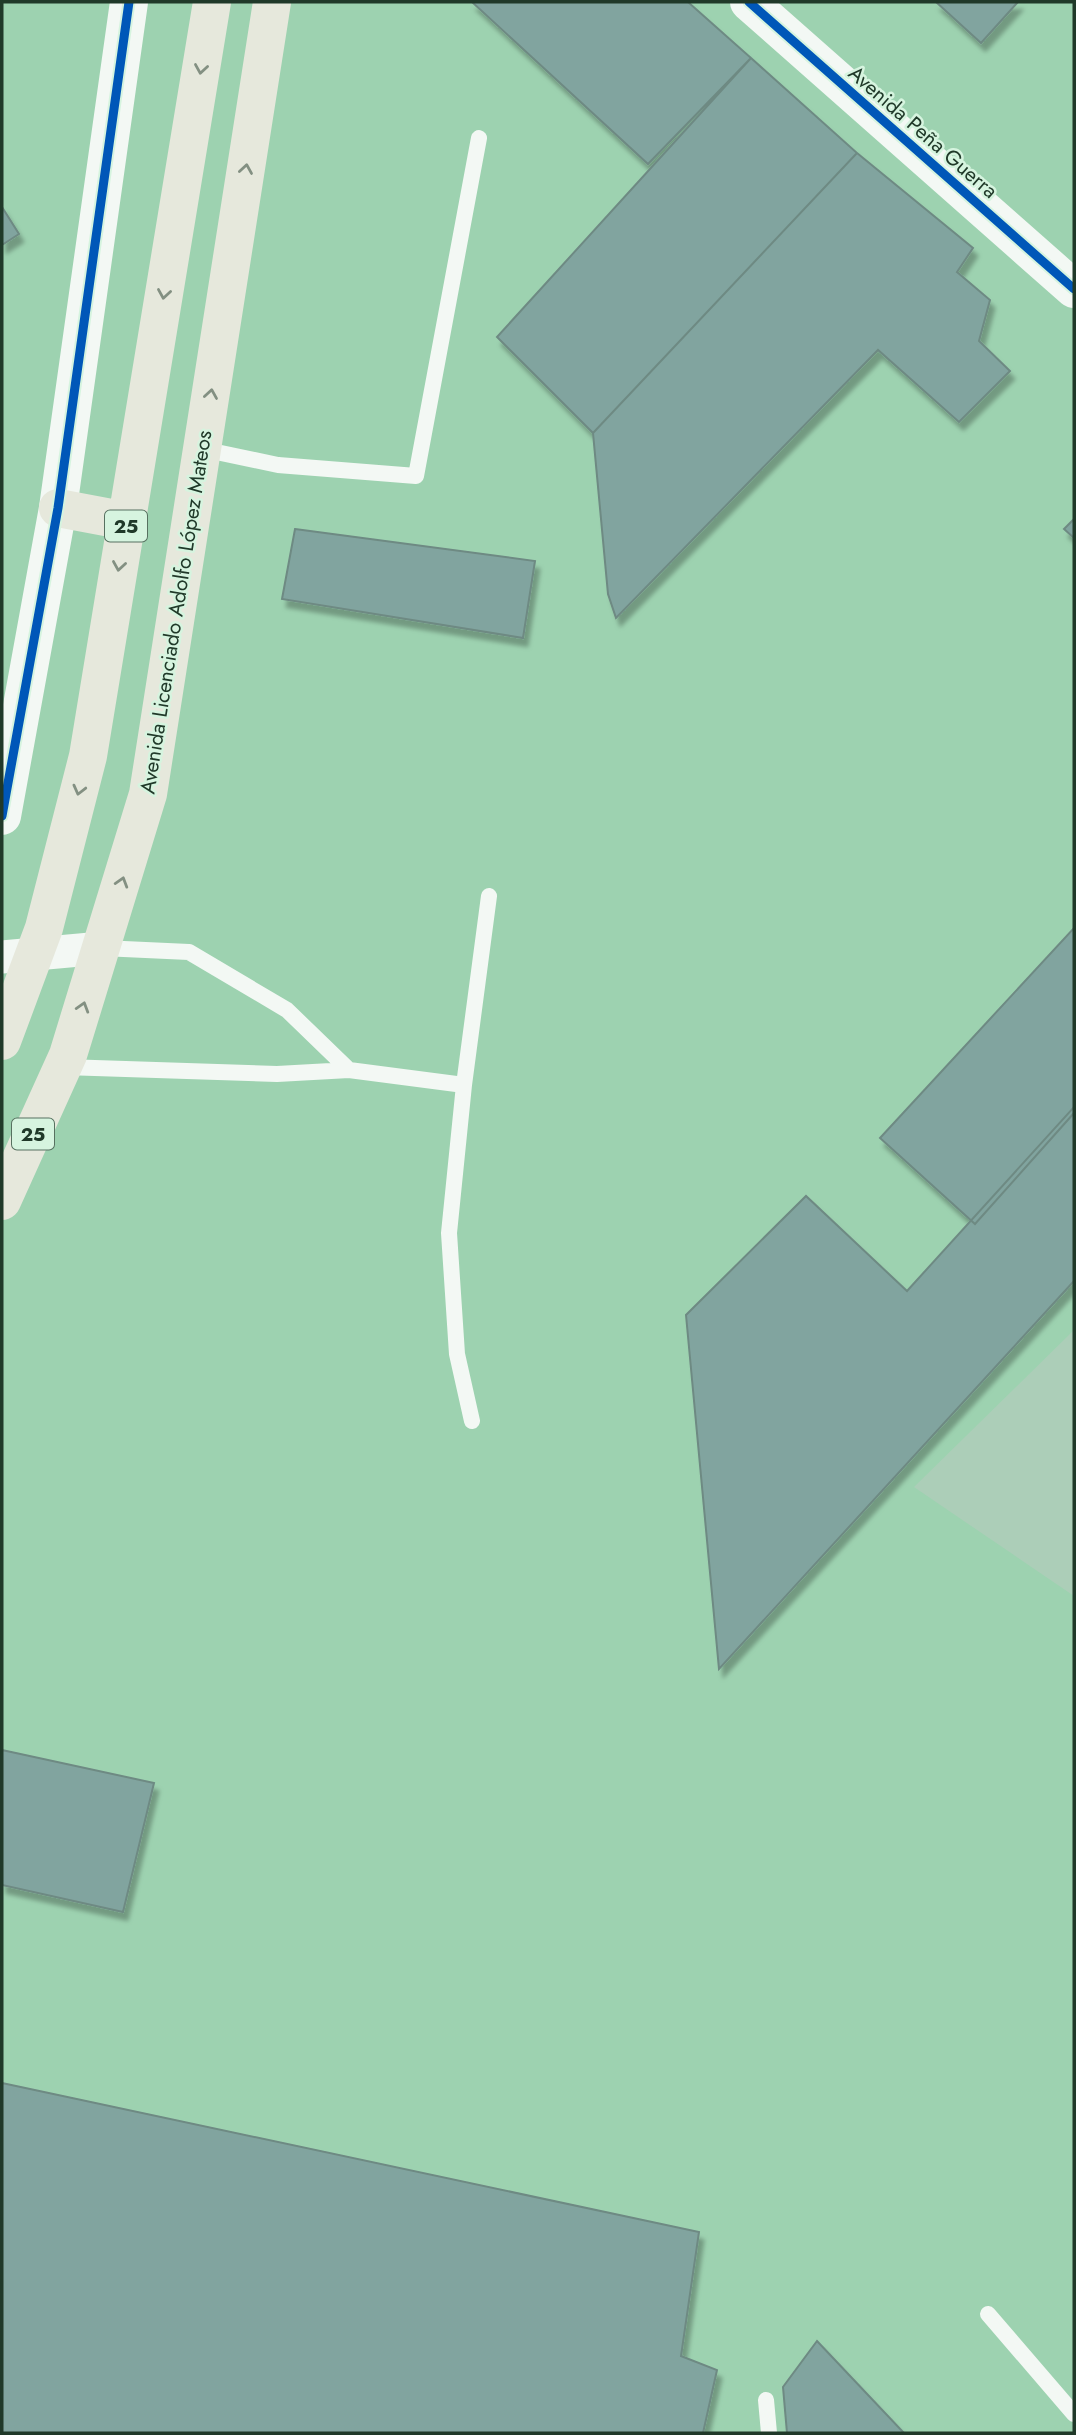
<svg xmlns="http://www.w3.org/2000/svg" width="1076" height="2435" viewBox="0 0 1076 2435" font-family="Jost,sans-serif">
<defs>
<filter id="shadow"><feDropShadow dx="4.5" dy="8" stdDeviation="2" flood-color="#0004"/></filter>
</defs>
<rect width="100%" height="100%" fill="#acceb8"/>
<path fill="#9dd2b0" d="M2 2H1074V1330L914 1487 1074 1596V2433H2Z"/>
<path fill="#81a49f" stroke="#6e8a83" stroke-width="2" filter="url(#shadow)" d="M472 2H688L751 58 648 164Z
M936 2H1018L981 43Z
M751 58 857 153 593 433 497 337Z
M857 153 973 248 957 272 990 300 979 341 1010 371 959 422 878 350 616 618 608 594 593 433Z
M2 207 19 234 2 245Z
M1074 519V538L1064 529Z
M295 529 535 561 523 638 282 599Z
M1074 928V1113L975 1224 880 1138Z
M1074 1107V1281L719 1669 686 1315 806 1196 907 1291Z
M2 1750 154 1783 123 1912 2 1885Z
M2 2083 699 2232 681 2356 717 2370 703 2433H2Z
M817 2341 904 2433H787L783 2387Z"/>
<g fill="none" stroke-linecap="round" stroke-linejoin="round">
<path stroke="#f3f8f4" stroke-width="16" d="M202 449 278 465 416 476 479 138
M102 948 189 952 287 1010 349 1070 464 1085 449 1233 457 1354 472 1421
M64 1067 277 1074 349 1070
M464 1085 489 896
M988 2314 1074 2414
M766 2400 769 2433"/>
<path stroke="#f3f8f4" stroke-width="33" d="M2 957 102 948"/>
<path stroke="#f3f8f4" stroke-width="38" d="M749 2 1074 289
M2 816 58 508 129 2"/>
<path stroke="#e6e8dc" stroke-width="38" d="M58 508 127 521
M2 1041 44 928 88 756 212 2
M2 1201 68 1055 148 794 272 2"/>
<defs>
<path id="cycleway" d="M749 2 1074 289
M2 816 58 508 129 2"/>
</defs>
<use href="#cycleway" stroke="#d6f4df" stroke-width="13"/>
<use href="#cycleway" stroke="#0057b8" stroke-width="9"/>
</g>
<defs><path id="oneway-chevron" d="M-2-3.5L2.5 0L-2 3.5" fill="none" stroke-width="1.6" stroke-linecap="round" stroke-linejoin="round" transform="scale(1.75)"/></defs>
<g stroke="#839082">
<use href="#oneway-chevron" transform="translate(201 69) rotate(99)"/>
<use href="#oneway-chevron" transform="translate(246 169) rotate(-81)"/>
<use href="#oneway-chevron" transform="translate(164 294) rotate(99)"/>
<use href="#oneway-chevron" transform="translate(211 394) rotate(-81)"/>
<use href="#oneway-chevron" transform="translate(119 566) rotate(99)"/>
<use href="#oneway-chevron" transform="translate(79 790) rotate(104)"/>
<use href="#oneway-chevron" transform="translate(122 882) rotate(-73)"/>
<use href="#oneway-chevron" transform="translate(83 1007) rotate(-73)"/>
</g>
<g text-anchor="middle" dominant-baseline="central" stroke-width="5" stroke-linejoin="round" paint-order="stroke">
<g fill="#d6f4df" stroke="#577160" stroke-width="2">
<rect x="105" y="510.5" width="42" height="31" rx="5"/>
<rect x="12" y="1118.5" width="42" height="31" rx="5"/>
</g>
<g font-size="19" font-weight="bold" fill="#203929">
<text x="126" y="526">25</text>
<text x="33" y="1134">25</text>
</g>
<g font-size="21" fill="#203929" stroke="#d6f4df">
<text transform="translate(923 132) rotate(41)">Avenida Peña Guerra</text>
<text transform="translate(176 612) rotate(-81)">Avenida Licenciado Adolfo López Mateos</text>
</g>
</g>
<rect width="1076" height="2435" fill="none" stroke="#203929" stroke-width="7"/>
</svg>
